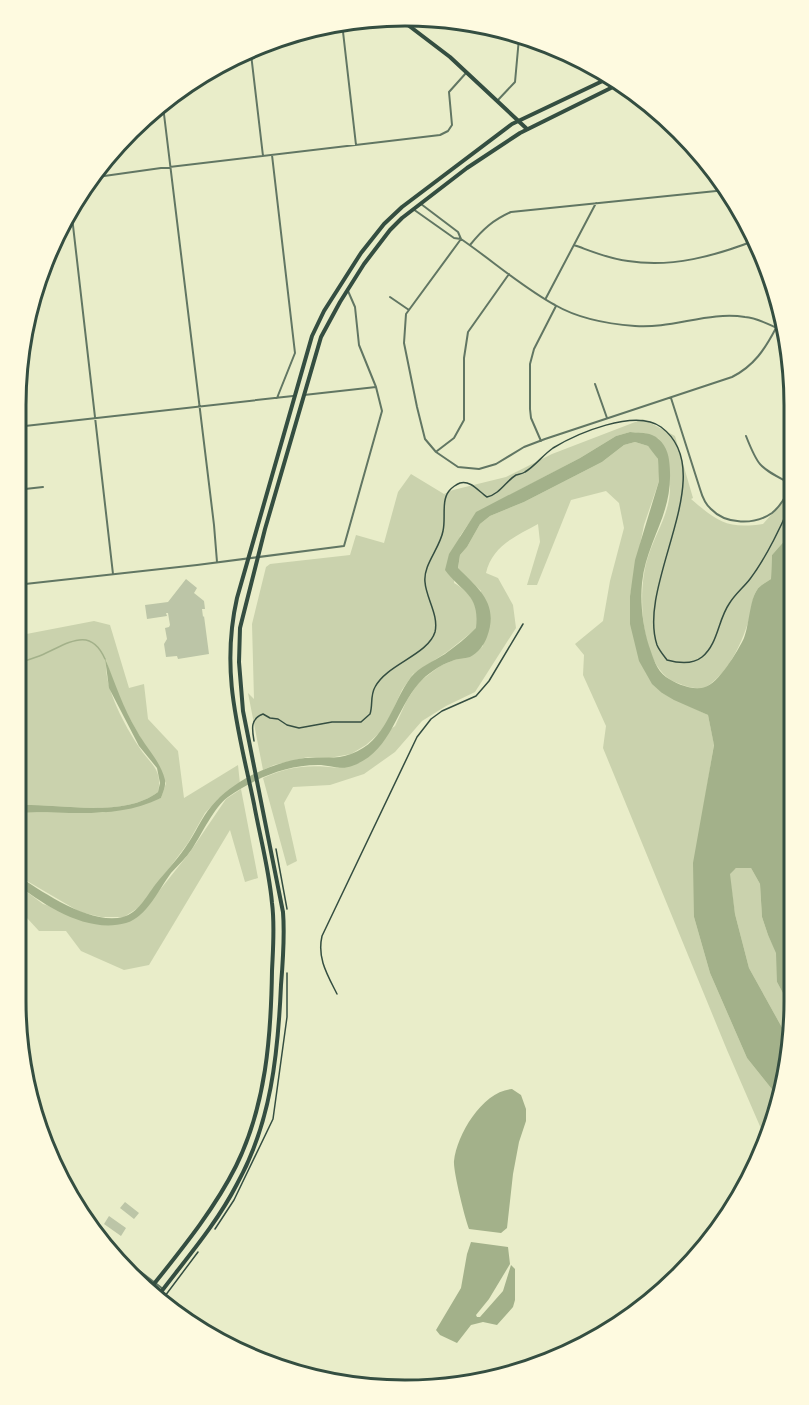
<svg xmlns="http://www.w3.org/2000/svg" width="809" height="1405" viewBox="0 0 809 1405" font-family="'DejaVu Sans',sans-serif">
<rect width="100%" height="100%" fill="#e9edc9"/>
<path fill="#cad2ad" d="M643 419 675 436 693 498 691 499C718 522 727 529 763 524L793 490V531L772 555 771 579C767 582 759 586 757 590 752 596 752 609 750 616 743 641 730 670 709 685 699 692 685 686 675 682 639 667 637 588 648 557 655 534 670 513 670 488 671 473 663 454 659 439L644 433 630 432 616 436 580 458 476 513 460 536 454 583C473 594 479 607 477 628L447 652 413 674 402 690 384 729 366 745 351 754 329 758 308 757 274 765 263 770 248 693 254 699 252 624 266 567 270 564 350 555 356 535 384 543 398 492 411 474 444 494 453 490 506 477 552 454Z
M635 442 648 446 654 452 658 459 659 471V481L644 525 630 596 662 693 708 715 714 744 699 836 694 917 710 973 747 1058 779 1098 773 1126 766 1140 727 1050 603 748 606 726 583 675 584 655 575 644 603 621 610 581 624 528 619 503 606 491 571 500 537 585H527L540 542 538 524C516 536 492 546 486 573L498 578 513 605 516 628 475 692 446 706 422 721 395 752 364 774 330 785 293 787 284 803 297 861 287 866 263 778C288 766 311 764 338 768L395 726 407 700 419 682 440 666 454 660 471 656 483 646 481 591 458 569 460 555 467 547 480 524 490 516 524 502 602 462 624 445Z
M94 621 110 625 129 688 144 684 148 719 178 751 184 798 238 765 240 784 218 799 205 813 188 843 141 906 124 917H101L80 912 15 874V813H102L161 798 166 783 125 710 115 687 106 660C104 688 124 724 139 747 150 764 163 769 158 792 123 819 58 803 15 805L16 636Z
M241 789 258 878 245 882 230 830 149 965 124 970 81 951 66 931H39L15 905V883L43 904 107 925 140 915 190 852 226 799Z
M736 868H751L760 884 762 917 768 935 777 953V982L793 1012V1026L790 1042 749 968 735 914 729 873Z"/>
<path fill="#a3b18a" d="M630 432C637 433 645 432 652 435 662 439 668 450 669 460 676 512 647 537 642 583 640 603 643 627 649 646 653 657 656 670 666 677 676 684 693 691 705 687 718 684 738 651 744 638 749 626 750 599 757 590 759 586 767 582 771 579L772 555 793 531V1012L777 982 776 953 768 935 762 917 760 884 751 868H736L730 874 735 914 749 968 790 1042 779 1098 747 1058 710 973 694 917 693 863 714 745 708 715 674 700 662 693 652 684 639 661 630 624V596L635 560 659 481 658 459 648 446 635 442 624 445 602 462 524 502 490 516 480 524 467 547 460 555 458 568C480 590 499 604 487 637 484 645 478 653 470 657 464 659 458 658 452 661 440 665 427 674 419 683 395 711 391 752 352 766 342 770 331 766 321 765 288 764 255 778 228 797 214 807 202 834 192 849 186 858 178 865 171 873 159 889 147 917 126 923 87 934 44 905 15 883V874C43 892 89 925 123 917 138 913 146 897 155 885 166 871 179 858 189 842 198 828 204 813 216 801 239 778 274 762 305 758 320 756 336 760 351 754 387 741 391 704 411 677 419 667 434 661 445 654 456 646 467 637 476 628 480 594 462 593 445 570L449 554 476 512 580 458 616 436Z
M105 658C115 683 123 708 137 731 146 748 160 760 165 780 166 786 163 792 161 798 114 821 66 810 15 813V805C57 803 123 819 158 792L160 783 157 768 139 746 109 688Z
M512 1089 521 1095 526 1109V1121L519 1142 513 1174 507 1228 501 1233 469 1229C465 1219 453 1171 454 1161 457 1134 483 1091 512 1089Z
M471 1242 508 1247 510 1264 489 1299 476 1315 477 1317H480L503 1291 511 1265 515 1269V1300L513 1307 497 1325 483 1322 471 1325 457 1343 440 1335 436 1330 461 1288 467 1254Z"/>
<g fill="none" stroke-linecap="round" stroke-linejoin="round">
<path stroke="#a3b18a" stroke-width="1.5" d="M15 665C26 660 36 658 46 653 70 642 91 627 105 659"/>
</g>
<path fill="#bcc5a7" d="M186 579 197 588 194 593 204 601 205 609H202L203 617 204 616 209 654 178 659 177 656 166 657 164 644 167 639 165 628 169 627 170 625 168 613H166L167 616 147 619 145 605 168 602Z
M125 1202 139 1213 134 1219 120 1208Z
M109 1216 126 1228 121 1236 104 1224Z"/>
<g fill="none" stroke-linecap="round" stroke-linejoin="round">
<path stroke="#344e41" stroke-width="1.5" d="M254 741C252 729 250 719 263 714L270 718 278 719 287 725 299 728 332 722H361L370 714C373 705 370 696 375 687 387 664 428 655 435 632 439 615 426 598 425 582 423 565 440 548 443 531 446 519 441 501 449 491 451 488 457 484 460 483 471 480 479 492 487 497 500 494 506 481 516 475 519 474 522 474 525 472 535 466 543 455 553 448 576 434 635 408 661 427 722 472 636 583 657 645 659 650 664 656 667 660 678 663 692 665 702 657 718 644 718 620 729 604 735 594 743 588 750 579 766 558 783 523 793 498
M276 849 287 909
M337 994C327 974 317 958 322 936L417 737 431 719 442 711 476 696 489 681 523 624
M215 1229 234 1200 273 1119 287 1017V973
M162 1300 198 1252"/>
<path stroke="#617663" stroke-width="2" d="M342 23 356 145
M251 54 263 156
M498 100 515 82 519 38
M163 106 214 525 217 562
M272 155 295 353 277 398
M90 178 161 168 440 135 448 131 452 125 449 92 466 73
M421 204 458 232 461 239
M71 208 113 574
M413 209 454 238 461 239C493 261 522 287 555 305 579 319 608 324 635 326 672 329 709 311 745 317 759 318 771 326 784 331
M743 212 753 235
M461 239 406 314 404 343 417 407 425 439 436 452 458 467 479 469 496 464 524 447 545 439 732 377C754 366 765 349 776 328
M470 245C483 229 493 220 511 212L726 190
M574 245C591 251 609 259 628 261 672 268 715 256 756 240
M390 297 409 310
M546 298 596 203
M595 384 607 418
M304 395 376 387
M671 398 700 489C702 496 705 504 711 509 726 525 755 525 772 513 782 505 787 493 793 482
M16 427 293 396
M746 436C759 469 760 467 791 484
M541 441 531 418 530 409V364L534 349 556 306
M437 451 454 438 464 420V358L468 332 509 274
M16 490 43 487
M16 585 197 565 344 546 382 411 376 387 359 345 355 307 348 291
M95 1237 163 1289"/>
<path stroke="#344e41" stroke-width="4" d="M404 22 450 57 527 129"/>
<path stroke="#344e41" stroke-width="4" d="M150 1289C181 1250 214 1210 236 1166 266 1105 271 1037 272 971 273 948 275 925 272 903 269 869 260 837 254 804 239 731 220 673 237 598L312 336 324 311 361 253 384 224 402 207 512 124 611 77
M158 1296C185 1260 216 1225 237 1184 271 1123 278 1054 281 985 283 961 285 937 283 912L243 711 239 662 240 628 265 529 321 337 340 302 364 264 390 230 402 218 467 168 520 133 623 82"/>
</g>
<path d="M0 0H809V1405H0ZM405 26H405A379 379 0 0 1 784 405V1001A379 379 0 0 1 405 1380H405A379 379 0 0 1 26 1001V405A379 379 0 0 1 405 26Z" fill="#fefae0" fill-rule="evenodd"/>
<path fill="none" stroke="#344e41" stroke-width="3" d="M405 26H405A379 379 0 0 1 784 405V1001A379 379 0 0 1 405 1380H405A379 379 0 0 1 26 1001V405A379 379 0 0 1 405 26Z"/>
</svg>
